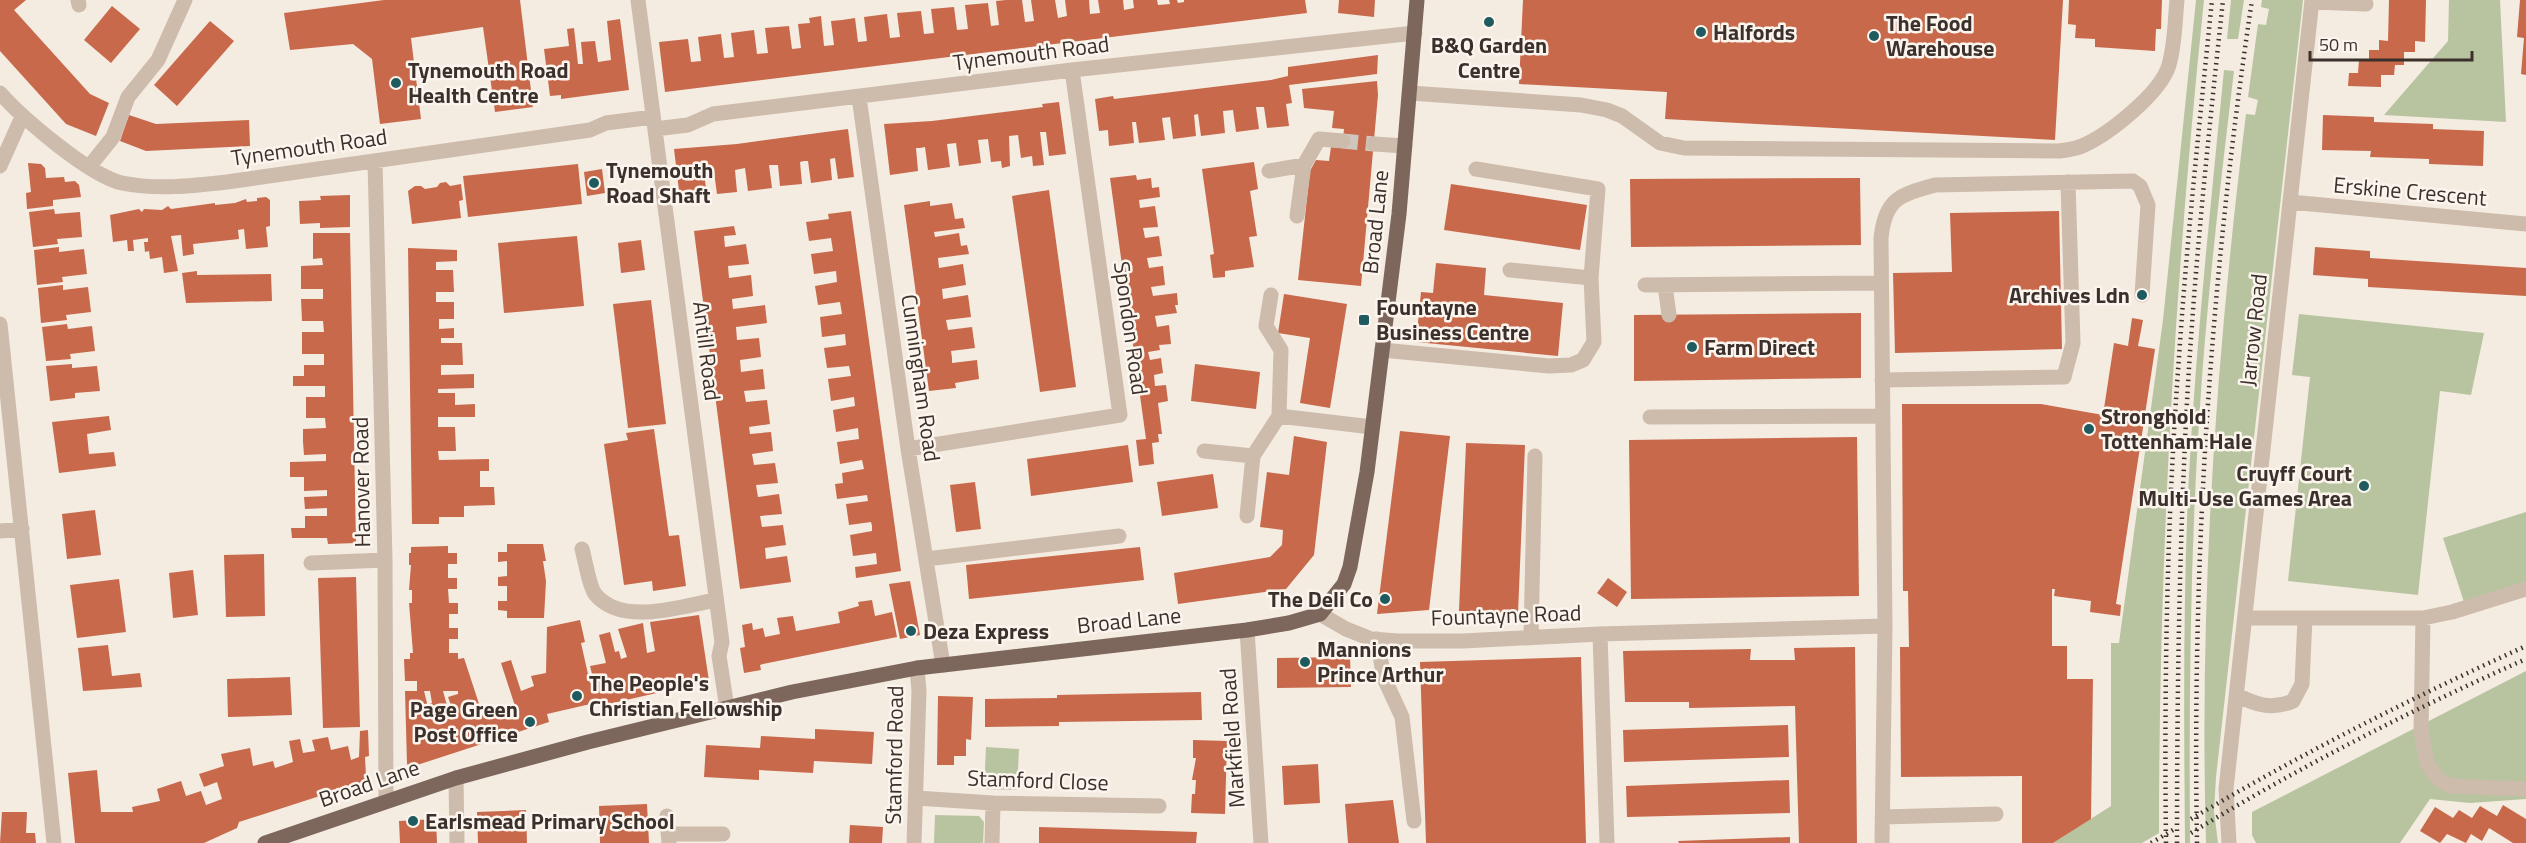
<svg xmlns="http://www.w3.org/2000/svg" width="2526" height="843" viewBox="0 0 2526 843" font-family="'Titillium Web',sans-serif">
<rect width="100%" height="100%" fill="#f4ebe1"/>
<path fill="#b8c4a0" d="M2196 0H2204C2175 277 2159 555 2159 833L2142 843H2053L2111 806V643H2119L2163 320Z
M2231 0H2244L2238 39H2227Z
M2262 0H2303L2216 777 2214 811 2218 843H2206C2199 599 2216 356 2246 114L2255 115 2258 100 2248 97 2258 24 2266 25 2269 9 2261 7Z
M2449 0H2500L2506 122 2384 115 2448 41Z
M2224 70 2234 71C2220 188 2206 305 2199 422 2190 562 2189 702 2190 843H2185C2184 727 2183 610 2188 494 2195 352 2210 211 2224 70Z
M2299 314 2484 333 2471 395 2440 391 2418 595 2288 581 2310 377 2292 375Z
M2526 512V582L2464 602 2443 538Z
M2526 671V799L2470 803 2430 799 2400 843H2256L2252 835V812Z
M986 747 1019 749 1017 790 984 789Z
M935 815 979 816 984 822 983 843H934Z"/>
<path fill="#c8694b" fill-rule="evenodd" d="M0 0H26L14 10 90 94 109 103 96 136 66 124 0 51Z
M384 0H520L533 107 495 112 483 27 411 38 421 119 380 124 372 59 353 44 290 50 284 13Z
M1006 0H1022L1025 22 1034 21 1031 0H1055L1058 18 1067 16 1065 0H1089L1090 14 1100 13 1098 0H1123L1124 10 1134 8 1133 0H1157L1158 5 1170 4 1169 0H1177L1178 3 1184 2V0H1305L1307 13 665 92 659 42 688 39 691 62 701 61 698 37 721 34 724 58 734 57 731 33 754 30 757 54 768 53 765 28 789 26 792 49 801 48 798 24 810 23 809 18 821 16 824 46 834 45 831 21 842 20 855 18 858 42 867 41 864 17 887 14 890 38 900 37 897 13 921 11 924 34 934 33 931 9 954 7 957 30 968 29 965 5 988 3 991 26 999 25 996 1Z
M1339 0H1375L1374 17 1338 13Z
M1523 0H2063L2055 140 1665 119 1667 92 1519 84Z
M2069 0H2162L2161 29H2156L2155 51 2095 47V39L2075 38 2076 25 2068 24Z
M2389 0H2426L2425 42 2415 41V52H2404V65H2395L2394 75H2381V87L2348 86 2349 73H2358L2359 60H2369V50H2379V40L2388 41Z
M2520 0H2526V75L2521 74 2524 38 2517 37Z
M112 6 140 29 111 63 84 40Z
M620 19 629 90 561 99V95L550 96 544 49 569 46 567 29 574 28 578 64H583L581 42 595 41 598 62 611 60 607 21Z
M210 21 234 41 177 106 154 85Z
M1378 55 1377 74 1289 85 1292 103 1286 104 1289 126 1267 128 1264 107H1256L1259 129 1236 132 1233 110 1223 111 1225 133 1201 136 1198 114 1194 115 1196 136 1173 139 1170 117 1162 118 1165 140 1139 143 1136 122H1132L1134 143 1109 146 1108 130 1099 131 1095 99 1113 96 1114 99 1271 80 1288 76V67Z
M1377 81 1378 95 1361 286 1298 280 1310 171 1316 160 1329 161 1331 147 1342 148 1344 129 1332 128 1334 111 1304 108 1302 89Z
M1059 102 1066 154 1049 156 1046 132H1040L1044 165 1033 166 1032 156 1021 158 1018 135 1009 136 1010 166 1002 168 1001 161 991 162 988 139 978 140 981 163 959 166 956 143 947 144 950 167 928 170 925 147 920 148H916L918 171 890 175 884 124 932 121 1043 107 1042 104Z
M129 115 156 124 249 120 250 146 146 151 120 141Z
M2323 115 2374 117V122L2433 124V129L2484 131 2483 166 2429 164V159L2370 157 2371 151 2322 150Z
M848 129 854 177 838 179 835 158 830 159 832 180 811 183 808 161H804L800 162 802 184 780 186 778 165H769L772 188 748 191 745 168 735 170 737 192 717 194 714 172 704 173 707 196 680 199 674 149 737 144Z
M1254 162 1258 189 1250 191 1257 236 1249 237 1254 267 1225 271V277L1213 278 1210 255 1214 254 1202 169Z
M28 163 41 164 45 168 46 178 64 177 65 182 75 181 79 185 81 197 53 200V206L27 209 26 193 31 192Z
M578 164 582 204 468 217 463 176Z
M602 169 605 193 587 196 584 172Z
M1136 175 1137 180 1151 178 1152 188 1159 187 1160 197 1139 200 1140 208 1155 206 1158 227 1143 228 1145 238 1159 236 1162 256 1147 258 1149 268 1163 266 1165 285 1151 287 1153 296 1177 293 1178 305H1175L1177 313 1155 316 1157 327 1169 325 1171 344 1159 345 1160 350 1148 352 1150 360 1161 358 1163 373 1154 375 1155 386 1166 385 1168 401 1158 403 1162 434H1158L1159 442 1152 443 1154 464 1139 466 1136 440 1146 439 1110 178Z
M1860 178 1861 245 1631 247 1630 179Z
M446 182 450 186 461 184 463 200 459 201 461 218 412 224 408 191 415 186H421L425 189 437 187 440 183Z
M1451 184 1587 205 1580 250 1444 230Z
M1049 190 1076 387 1040 392 1012 196Z
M350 195V227L320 228V223L300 224 299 201 321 200 320 196Z
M266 197 270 200V226L266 227 268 247 246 249 244 229 238 230 239 239 193 244 194 254 183 256 181 235 171 236 178 271 164 273 162 257 150 259 149 251 145 252 144 242H148V238L133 240 134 251H128L127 240 113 242 110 215 139 209 142 212 144 209 162 210 168 206 171 209 215 203V205L235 203 246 199 247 202 257 201V198Z
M930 201V206L952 203 955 219 963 218 965 228 934 232 935 237 959 233 961 246 967 245 969 254 938 258 939 268 963 264 966 285 942 289 943 299 968 295 971 317 946 320 948 330 972 327 975 348 951 351 952 358V363L977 360 979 379 955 383 956 388 929 391 904 205Z
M54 209 55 214 80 212 82 237 57 239 58 244 33 247 29 212Z
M851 211 901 571 856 578 855 567 877 564 876 553 853 556 850 535 872 531V526L871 522 849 525 846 504 868 501 867 495 837 499 835 484 843 483 842 473 864 469 862 460 840 464 837 442 859 439 858 428 836 432 833 410 855 406 854 397 831 401 828 379 851 376 849 366 827 368 824 348 846 345 845 334 822 337 820 317 842 314 840 302 818 305 815 286 837 282 836 271 814 274 811 254 833 251 831 238 809 241 806 222 829 219 828 214Z
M2059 211 2062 349 1895 353 1893 273 1952 272 1950 213Z
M734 226 736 235 724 236 725 247 746 244 749 264 728 266 729 278 751 275 753 296 732 299 733 309 765 305 767 323 736 327 737 340 759 338 761 357 740 360 741 372 763 369 765 389 744 391 746 402 767 400 770 424 749 427 750 434 771 432 772 441 773 451 752 454 754 465 775 463 778 483 756 485 758 497 779 494 782 514 760 516 762 527 783 525 786 545 765 548 766 559 787 556 791 582 740 589 694 231Z
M313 233H350L356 543 328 544 327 538H292L291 528H305V516H327V508L305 509 304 497 327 496V490L304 491V477H290V462L326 461V454L304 455 303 442V429L326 428 325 418H306V397H325V386H293V376H304V365H324V354H302V332H324L323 321H302L301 299H323V289H301V266L323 265 322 258 313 259Z
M577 236 584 306 504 313 498 243Z
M641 240 645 270 621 273 618 243Z
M59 247V252L84 249 87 274 62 277 63 282 37 285 34 250Z
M2315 247 2370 251V258L2526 268V296L2368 287V279L2313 275Z
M408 248 457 250V261L436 262V270H453L454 292H436V302H454V319H439V329L454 328V338H441V343H462L463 365H441V375L474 374V388L438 389V393H455V405L475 404V417H438V427H455L456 451H438L439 460 489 459V471H480V487H494L495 505 464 506V517H439V524H412Z
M1436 263 1486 268 1484 295 1563 303 1558 356 1416 342 1421 292 1433 293Z
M197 271V275L271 274 272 301 186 303 182 273Z
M63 285V290L88 287 91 312 66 315 67 320 41 323 38 288Z
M1284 294 1347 304 1330 408 1300 403 1310 338 1278 333Z
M651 300 666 424 628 428 613 304Z
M1861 313V378L1634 381V315Z
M2132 318 2143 320 2138 346 2155 349 2116 604 2121 605 2120 616 2090 612 2091 601 2054 596 2055 589H2052V646H2067V679H2093L2091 819 2053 843H2022V776L1901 777 1900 647H1909L1908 591H1903L1902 404H2041L2103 415 2114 343 2128 346Z
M67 324 68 329 92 326 95 351 70 354 71 359 46 361 42 327Z
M72 364V368L97 366 100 391 75 393V398L50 401 46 366Z
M1195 364 1260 372 1256 409 1191 401Z
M109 416 111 430 87 434 89 454 114 452 116 466 59 473 52 422Z
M654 429 669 536 679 535 686 586 653 591 652 581 624 585 604 444 628 440 626 433Z
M1400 431 1450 436 1429 610 1377 614Z
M1294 436 1327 442 1314 555 1286 589 1178 604 1174 573 1270 557 1282 545 1283 530 1260 527 1267 472 1289 475Z
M1857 437 1859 596 1631 599 1629 440Z
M1466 443 1525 445 1518 613 1459 611Z
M1128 445 1133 482 1031 496 1027 459Z
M1213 474 1218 508 1162 516 1157 482Z
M975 482 981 529 956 532 950 485Z
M95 510 101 555 67 559 62 514Z
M507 544H543L546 561H543L546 581 544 618H507V611L498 610V601H507V586H498V577L507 576V561L498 562V552H507Z
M448 546V553H457V564H448V578H457V589H448L449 603H458V614H449V628H458V639H449V653H458V659L464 658 483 716 515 706 501 663 511 660 521 691 534 686 531 676 546 673 547 627 580 620 585 642 581 643 590 683 594 682 590 666 606 663 599 635 610 632 615 652 619 651 621 659 627 657 618 629 643 623 647 653 655 651 650 622 699 615 709 681 600 706 599 702 547 714 549 722 411 767 407 764 405 691H417V681H405L404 659H410V653H413L409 603H412V590H409L411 565H409V553H411V547ZM424 691H430L432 703 429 704V711ZM443 691H458V694L448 697 452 708 448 709Z
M1140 547 1144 580 969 599 966 565Z
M264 554 265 616 226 617 224 555Z
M193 570 198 615 173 618 169 573Z
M356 577 360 727 323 728 318 578Z
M1608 578 1627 592 1617 607 1597 593Z
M119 579 126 632 77 638 70 585Z
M910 581 920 635 900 639 889 584Z
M872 600 875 616 892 612 897 637 763 664 760 665 761 670 744 673 740 648 745 647 742 625 752 623 753 630 763 628 765 637 780 634 777 618 793 616 796 631 840 623 838 612 859 606 858 602Z
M108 645 112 676 140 673 142 687 83 691 78 648Z
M1855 647 1857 843H1799L1795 706 1689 708V702H1625L1623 651 1751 649 1750 660H1795L1794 648Z
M1350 657 1351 687 1277 688V658Z
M1581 657 1586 843H1426L1420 662Z
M290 677 292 715 228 717 227 679Z
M1201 692 1202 720 1059 722V726L985 727V699L1057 698V695Z
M938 696 973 697 971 740 966 739V756H954V765H937Z
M1788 725 1789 757 1624 762 1623 730Z
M815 729 874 732 872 764 814 761 813 773 759 770V780L704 777 706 745 760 748 761 736 815 739Z
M368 730 369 756 365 757 366 776 363 782 239 822 237 828 204 843H75L68 773 97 770 101 812H133L132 807 160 801 157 789 181 781 186 796 201 791 206 805 222 799 217 782 204 787 199 774 224 766 221 754 250 748 253 766 273 761 275 768 293 762 289 741 300 739 303 753 315 751 312 740 328 737 331 750 348 746 351 760 359 757 360 731Z
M1193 740 1227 741 1225 814 1191 813 1192 794H1195L1196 780H1192L1196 758H1193Z
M1318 764 1320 803 1284 805 1282 766Z
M1789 780 1790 813 1627 817 1626 786Z
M1393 800 1399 843H1348L1345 804Z
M647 804 649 843H600L599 806Z
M2503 805 2526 819V843H2513L2489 828 2482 841 2471 834 2466 843 2447 834 2440 843 2420 831 2435 807 2453 818 2459 810 2472 818 2480 806 2497 816Z
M526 810 527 843H478L477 812Z
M2 812H27L26 833H35L36 843H0Z
M436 819 437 843H400L399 821Z
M850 825 883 827 882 843H849Z
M1039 827 1197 832 1196 843H1039Z
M1790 837V843H1679L1678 841Z"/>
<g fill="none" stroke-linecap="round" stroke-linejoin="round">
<path stroke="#cfc6bd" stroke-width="15" stroke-dasharray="15 8" stroke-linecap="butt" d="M1343 141 1374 144"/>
<path stroke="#cdbbac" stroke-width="15" d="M78 0 79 5
M638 0 722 642 719 656 727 708
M2312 2 2366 4
M0 93C22 118 90 176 122 183 156 190 192 186 227 182L590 130 606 123 653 117
M1410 93 1581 105 1607 110 1622 116 1660 143 1684 148 2059 151C2067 150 2075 149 2082 146 2108 135 2161 93 2169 65 2175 44 2175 21 2177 0
M859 97 908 449 943 665
M655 129 688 125 713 114 1072 70 1415 33
M1374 144 1405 146
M375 161 385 560 386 801
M0 166 22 117
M89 167 113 137 128 97 158 60 185 0
M1269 171 1304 165
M2290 202 2526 224
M1297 216 1304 165 1319 139 1343 141
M1510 270 1591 278
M1645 285 1881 283
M1665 285 1669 315
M1271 295 1266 326 1281 350 1279 416
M0 324 54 843
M1382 350 1549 366 1571 365 1583 360 1594 342 1591 278 1598 189 1476 169
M1882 380 2064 377 2073 343 2068 182
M1650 417 1883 416
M908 449 1120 415 1072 70
M1204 451 1253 456 1279 416 1372 427
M1247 516 1253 456
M0 531 22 529
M582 549C585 559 589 586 595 594 622 627 681 606 716 600
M926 559 1119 536
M311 563 385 560
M1320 614 1346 629 1371 639 1398 641H1463L1600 634 1607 843
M2245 618H2423L2452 612 2526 589
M2423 618 2421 732 2427 763 2439 780 2451 786 2526 789
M1247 630 1261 843
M1600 634 1885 626 1881 238C1885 199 1899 195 1935 185L2133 181 2140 186 2148 205 2142 295
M1531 636 1535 456
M1377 639 1384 678 1402 717 1414 821
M2237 695C2256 705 2272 710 2293 701L2302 684 2305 618
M456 778 457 843
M916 798 993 803 1159 806
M667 816 669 843
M1882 817 1996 814
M668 834H723
M914 843 919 691 917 668
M992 843 993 803
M1882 843 1885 626
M2229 843 2226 789 2312 0"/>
<path stroke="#7d675c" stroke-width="15" d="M265 843 456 778 588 742 792 692 917 668 1247 630 1289 623 1320 614 1344 584 1350 567 1367 472 1399 214 1417 0"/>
<path stroke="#3b302b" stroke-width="4.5" stroke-dasharray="1.5 4.5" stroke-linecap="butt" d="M2191 819C2299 755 2411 698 2526 646
M2191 833C2299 767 2411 710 2526 659
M2151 843 2173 830
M2166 843C2164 681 2167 518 2179 357 2187 238 2200 119 2212 0
M2177 843C2177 702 2179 561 2186 421 2193 280 2208 140 2223 0
M2197 843C2192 561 2210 279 2252 0"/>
</g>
<g fill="#1f5a5e" stroke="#fbf5ee" stroke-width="2">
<circle cx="1489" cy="22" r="6"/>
<circle cx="1701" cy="32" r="6"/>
<circle cx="1874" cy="36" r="6"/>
<circle cx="396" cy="83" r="6"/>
<circle cx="594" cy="183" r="6"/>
<circle cx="2142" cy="295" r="6"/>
<rect x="1358" y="314" width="12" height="12" rx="3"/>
<circle cx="1692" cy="347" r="6"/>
<circle cx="2089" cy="429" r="6"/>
<circle cx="2364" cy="486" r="6"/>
<circle cx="1385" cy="599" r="6"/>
<circle cx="911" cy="631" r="6"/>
<circle cx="1305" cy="662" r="6"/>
<circle cx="577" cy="696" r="6"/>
<circle cx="530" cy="722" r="6"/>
<circle cx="413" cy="821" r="6"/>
</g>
<g text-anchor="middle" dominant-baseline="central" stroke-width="5" stroke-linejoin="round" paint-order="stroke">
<g font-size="22" font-weight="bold" fill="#3b302b" stroke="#fbf5ee" text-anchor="start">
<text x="1886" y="23">The Food<tspan x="1886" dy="25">Warehouse</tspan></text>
<text x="1713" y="32">Halfords</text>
<text x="1489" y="45" text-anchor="middle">B&amp;Q Garden<tspan x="1489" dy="25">Centre</tspan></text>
<text x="408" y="70">Tynemouth Road<tspan x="408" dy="25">Health Centre</tspan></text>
<text x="606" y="170">Tynemouth<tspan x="606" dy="25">Road Shaft</tspan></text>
<text x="2130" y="295" text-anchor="end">Archives Ldn</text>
<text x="1376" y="307">Fountayne<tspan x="1376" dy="25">Business Centre</tspan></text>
<text x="1704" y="347">Farm Direct</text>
<text x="2101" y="416">Stronghold<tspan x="2101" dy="25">Tottenham Hale</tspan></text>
<text x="2352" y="473" text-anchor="end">Cruyff Court<tspan x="2352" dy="25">Multi-Use Games Area</tspan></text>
<text x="1373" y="599" text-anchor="end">The Deli Co</text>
<text x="923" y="631">Deza Express</text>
<text x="1317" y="649">Mannions<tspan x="1317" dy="25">Prince Arthur</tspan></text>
<text x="589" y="683">The People's<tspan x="589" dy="25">Christian Fellowship</tspan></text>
<text x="518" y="709" text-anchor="end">Page Green<tspan x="518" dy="25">Post Office</tspan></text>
<text x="425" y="821">Earlsmead Primary School</text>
</g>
<g font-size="22" fill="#3b302b" stroke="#fbf5ee">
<text transform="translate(1031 53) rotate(-7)">Tynemouth Road</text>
<text transform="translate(309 147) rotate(-8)">Tynemouth Road</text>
<text transform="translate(2410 191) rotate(5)">Erskine Crescent</text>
<text transform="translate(1375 222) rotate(-84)">Broad Lane</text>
<text transform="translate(1131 328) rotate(82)">Spondon Road</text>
<text transform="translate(2253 330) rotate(-84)">Jarrow Road</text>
<text transform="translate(707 351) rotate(83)">Antill Road</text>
<text transform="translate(921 378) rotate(82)">Cunningham Road</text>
<text transform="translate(361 482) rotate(-91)">Hanover Road</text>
<text transform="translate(1506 615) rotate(-2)">Fountayne Road</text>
<text transform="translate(1129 620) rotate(-6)">Broad Lane</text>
<text transform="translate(1232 738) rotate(-94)">Markfield Road</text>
<text transform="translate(894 755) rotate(-89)">Stamford Road</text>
<text transform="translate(1038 780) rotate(2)">Stamford Close</text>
<text transform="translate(369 783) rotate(-19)">Broad Lane</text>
</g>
</g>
<path d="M2310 51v9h162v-9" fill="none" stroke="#3b302b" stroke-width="3"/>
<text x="2319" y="51" font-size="18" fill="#3b302b" stroke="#fbf5ee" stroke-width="4.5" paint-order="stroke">50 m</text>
</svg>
